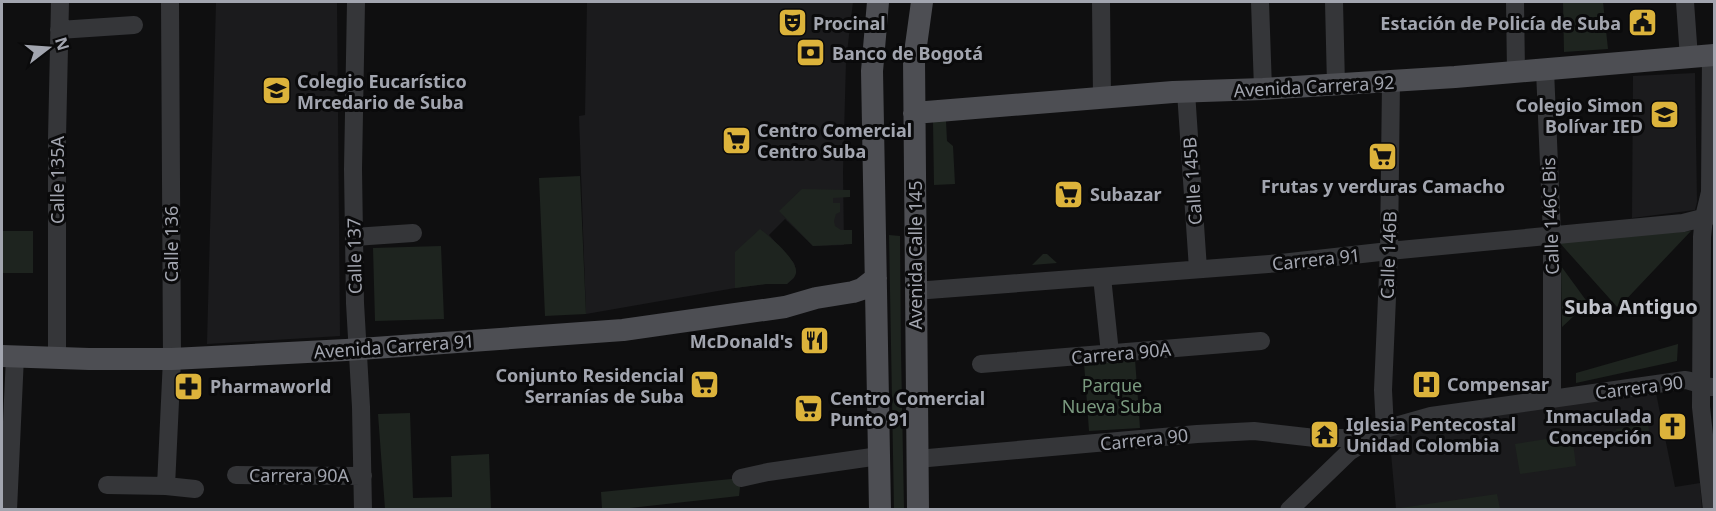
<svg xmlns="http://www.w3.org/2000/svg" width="1716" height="511" viewBox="0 0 1716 511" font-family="'Noto Sans',sans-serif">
<rect width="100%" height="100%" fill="#0f0f10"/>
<path fill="#1b1b1d" d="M216 2H337L340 336 207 344Z
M587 2H853L846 61 843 172 844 245 813 246 785 219 769 235 794 263 796 270 794 278 787 284H766L735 288 586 314 579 116 585 115Z
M1695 73 1697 202 1695 210 1632 218 1633 76Z
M1655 388 1675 487 1700 483 1702 509H1396L1389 431Z"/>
<path fill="#1e241f" d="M1563 2H1603L1608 49 1564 52Z
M933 121H946L947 141 953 146 955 184 934 185Z
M580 176 586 314 545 316 539 178Z
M802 189 850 190V197L833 198V203H840V212L836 214 834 221 835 226 841 230H852V244L813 246 779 211Z
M760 229C770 237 798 260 796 273 795 278 791 280 787 284H766L735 288V252Z
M2 231H33V273H2Z
M1691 231 1618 308 1558 241Z
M889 235 900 236 901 352 904 509H894Z
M441 246 444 319 375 321 373 248Z
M1043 254H1047L1057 263 1032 265Z
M1561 266 1588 303 1562 327Z
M1678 344 1677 361 1576 383V373Z
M1135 359 1140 428 1089 431 1084 362Z
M410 413 413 498 452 497 451 456 489 454 491 509H385L378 414Z
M1648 424 1651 442 1619 447 1616 429Z
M1572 435 1576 466 1520 474 1515 444Z
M741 478 739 496 630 508V509H602L601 492Z
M1497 494 1500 509H1400V508Z"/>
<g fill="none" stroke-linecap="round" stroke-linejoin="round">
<path stroke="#353639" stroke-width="18" d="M356 2 353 169 355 303 361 407 363 510
M1101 2 1102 98
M1260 2 1263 89
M1334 2 1336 85
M1515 2 1516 72
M1685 2 1689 58
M59 30 134 25
M1711 55 1710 192 1704 217 1702 237 1701 407 1712 510
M1545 70 1552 235V398
M1186 92 1198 269
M354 237 413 233
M1102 277 1110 353
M915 291 1281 263 1389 251 1683 223 1714 215
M57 358V138L60 2
M981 364 1261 341
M1385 429 1383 390 1389 251 1391 81
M917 459 1197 434 1254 431 1315 438H1372
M236 475 363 476
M741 478 768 472 879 456
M107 485 166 486 195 489
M166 486 172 359 170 2
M8 510 15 356
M1289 510 1349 452 1385 429 1431 416 1685 380C1695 381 1704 388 1714 387"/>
<path stroke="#4d4e53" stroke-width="22" d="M878 2 872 71 880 510
M914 113 1173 92 1263 89 1455 77 1714 55
M2 356 89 359H172L346 350 623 330 785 307 816 298 853 292 862 289 876 278
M918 510 914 60 922 2"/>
</g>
<defs>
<symbol id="theatre-square" viewBox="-11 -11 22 22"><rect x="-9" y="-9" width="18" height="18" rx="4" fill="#dcb33b" stroke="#0a0a0b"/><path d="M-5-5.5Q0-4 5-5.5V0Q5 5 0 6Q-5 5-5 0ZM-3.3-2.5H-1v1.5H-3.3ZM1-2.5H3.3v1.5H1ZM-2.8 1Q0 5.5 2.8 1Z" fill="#111"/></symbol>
<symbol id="civic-square" viewBox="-11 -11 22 22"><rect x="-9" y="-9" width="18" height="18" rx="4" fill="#dcb33b" stroke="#0a0a0b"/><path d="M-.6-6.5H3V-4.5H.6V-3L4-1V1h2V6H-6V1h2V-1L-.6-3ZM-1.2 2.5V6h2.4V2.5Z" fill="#111"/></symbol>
<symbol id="bank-square" viewBox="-11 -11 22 22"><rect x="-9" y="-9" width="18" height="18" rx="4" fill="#dcb33b" stroke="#0a0a0b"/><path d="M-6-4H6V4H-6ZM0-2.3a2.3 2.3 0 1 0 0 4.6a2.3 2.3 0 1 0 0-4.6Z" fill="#111"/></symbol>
<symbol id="school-square" viewBox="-11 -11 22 22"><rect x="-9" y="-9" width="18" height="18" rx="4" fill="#dcb33b" stroke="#0a0a0b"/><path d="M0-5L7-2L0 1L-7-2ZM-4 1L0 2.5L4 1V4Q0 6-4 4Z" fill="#111"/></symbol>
<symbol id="supermarket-square" viewBox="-11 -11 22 22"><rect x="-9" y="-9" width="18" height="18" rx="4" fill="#dcb33b" stroke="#0a0a0b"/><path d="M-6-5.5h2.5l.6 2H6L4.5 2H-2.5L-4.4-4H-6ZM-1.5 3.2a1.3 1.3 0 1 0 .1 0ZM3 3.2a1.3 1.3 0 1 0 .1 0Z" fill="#111"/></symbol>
<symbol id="restaurant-square" viewBox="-11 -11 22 22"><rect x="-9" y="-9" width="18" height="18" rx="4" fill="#dcb33b" stroke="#0a0a0b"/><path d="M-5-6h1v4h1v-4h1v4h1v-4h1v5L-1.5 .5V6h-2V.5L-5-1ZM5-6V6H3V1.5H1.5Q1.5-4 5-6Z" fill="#111"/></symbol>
<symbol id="hospital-square" viewBox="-11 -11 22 22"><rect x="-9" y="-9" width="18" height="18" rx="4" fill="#dcb33b" stroke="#0a0a0b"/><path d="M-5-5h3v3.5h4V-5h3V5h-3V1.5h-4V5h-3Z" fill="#111"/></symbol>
<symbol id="pharmacy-square" viewBox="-11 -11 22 22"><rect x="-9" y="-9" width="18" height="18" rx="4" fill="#dcb33b" stroke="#0a0a0b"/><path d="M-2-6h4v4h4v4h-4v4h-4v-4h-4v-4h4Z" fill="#111"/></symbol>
<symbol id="church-square" viewBox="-11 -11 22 22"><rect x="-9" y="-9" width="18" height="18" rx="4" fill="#dcb33b" stroke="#0a0a0b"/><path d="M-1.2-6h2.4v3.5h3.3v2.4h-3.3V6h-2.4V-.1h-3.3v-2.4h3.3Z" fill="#111"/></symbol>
<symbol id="temple-square" viewBox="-11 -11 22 22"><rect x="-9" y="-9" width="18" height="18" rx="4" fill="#dcb33b" stroke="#0a0a0b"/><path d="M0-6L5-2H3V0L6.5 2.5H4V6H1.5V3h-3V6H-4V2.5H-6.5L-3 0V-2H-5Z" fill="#111"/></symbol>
</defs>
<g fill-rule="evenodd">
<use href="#theatre-square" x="776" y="6" width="33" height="33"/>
<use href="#civic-square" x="1626" y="6" width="33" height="33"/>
<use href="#bank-square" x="794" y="36" width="33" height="33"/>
<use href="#school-square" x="260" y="74" width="33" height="33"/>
<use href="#school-square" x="1648" y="98" width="33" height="33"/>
<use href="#supermarket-square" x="720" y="124" width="33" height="33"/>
<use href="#supermarket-square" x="1366" y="140" width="33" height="33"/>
<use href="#supermarket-square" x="1052" y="178" width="33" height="33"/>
<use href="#restaurant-square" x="798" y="324" width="33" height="33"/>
<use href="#hospital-square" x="1410" y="368" width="33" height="33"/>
<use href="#supermarket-square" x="688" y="368" width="33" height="33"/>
<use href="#pharmacy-square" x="172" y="370" width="33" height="33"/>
<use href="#supermarket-square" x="792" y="392" width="33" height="33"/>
<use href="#church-square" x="1656" y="410" width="33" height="33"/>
<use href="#temple-square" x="1308" y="418" width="33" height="33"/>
</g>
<g text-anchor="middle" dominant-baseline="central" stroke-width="6" stroke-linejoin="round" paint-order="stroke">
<g font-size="18" font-weight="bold" fill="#a2a5af" stroke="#0a0a0b" text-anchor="start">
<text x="813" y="23">Procinal</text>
<text x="1621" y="23" text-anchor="end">Estación de Policía de Suba</text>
<text x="832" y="53">Banco de Bogotá</text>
<text x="297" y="81">Colegio Eucarístico<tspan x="297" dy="21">Mrcedario de Suba</tspan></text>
<text x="1643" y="105" text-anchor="end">Colegio Simon<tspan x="1643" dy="21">Bolívar IED</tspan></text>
<text x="757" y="130">Centro Comercial<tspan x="757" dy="21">Centro Suba</tspan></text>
<text x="1383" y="186" text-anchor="middle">Frutas y verduras Camacho</text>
<text x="1090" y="194">Subazar</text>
<text x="793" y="341" text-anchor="end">McDonald's</text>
<text x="684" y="375" text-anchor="end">Conjunto Residencial<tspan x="684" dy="21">Serranías de Suba</tspan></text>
<text x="1447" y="384">Compensar</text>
<text x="210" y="386">Pharmaworld</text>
<text x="830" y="398">Centro Comercial<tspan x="830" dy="21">Punto 91</tspan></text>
<text x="1652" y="416" text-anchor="end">Inmaculada<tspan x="1652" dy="21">Concepción</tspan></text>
<text x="1346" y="424">Iglesia Pentecostal<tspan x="1346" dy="21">Unidad Colombia</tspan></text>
</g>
<g font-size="18" fill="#a2a5af" stroke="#0a0a0b">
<text transform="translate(1314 86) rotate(-3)">Avenida Carrera 92</text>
<text transform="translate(57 180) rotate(-90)">Calle 135A</text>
<text transform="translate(1192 181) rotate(-94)">Calle 145B</text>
<text transform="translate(1550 216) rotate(-92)">Calle 146C Bis</text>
<text transform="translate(171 244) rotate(-90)">Calle 136</text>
<text transform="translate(915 255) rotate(-90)">Avenida Calle 145</text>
<text transform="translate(1388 255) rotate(-88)">Calle 146B</text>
<text transform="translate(354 256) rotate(-91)">Calle 137</text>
<text transform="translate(1316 259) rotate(-6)">Carrera 91</text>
<text transform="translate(394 346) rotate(-4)">Avenida Carrera 91</text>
<text transform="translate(1121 353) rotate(-5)">Carrera 90A</text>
<text transform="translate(1639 387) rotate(-7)">Carrera 90</text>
<text transform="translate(1144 439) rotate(-6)">Carrera 90</text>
<text x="299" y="475">Carrera 90A</text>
</g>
<g font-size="18" fill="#7a997f" stroke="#0a0a0b">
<text x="1112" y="385">Parque<tspan x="1112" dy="21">Nueva Suba</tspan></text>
</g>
<g font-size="20" font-weight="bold" fill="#c2c4cc" stroke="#0a0a0b">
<text x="1631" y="306">Suba Antiguo</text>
</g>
</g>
<rect width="1716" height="511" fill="none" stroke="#a2a5af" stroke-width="6"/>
<g transform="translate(48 48) rotate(73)" stroke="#0a0a0b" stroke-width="4.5" paint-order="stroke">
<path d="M0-4.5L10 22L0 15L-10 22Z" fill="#a2a5af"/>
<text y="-9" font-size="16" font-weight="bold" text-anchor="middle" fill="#a2a5af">N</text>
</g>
</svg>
